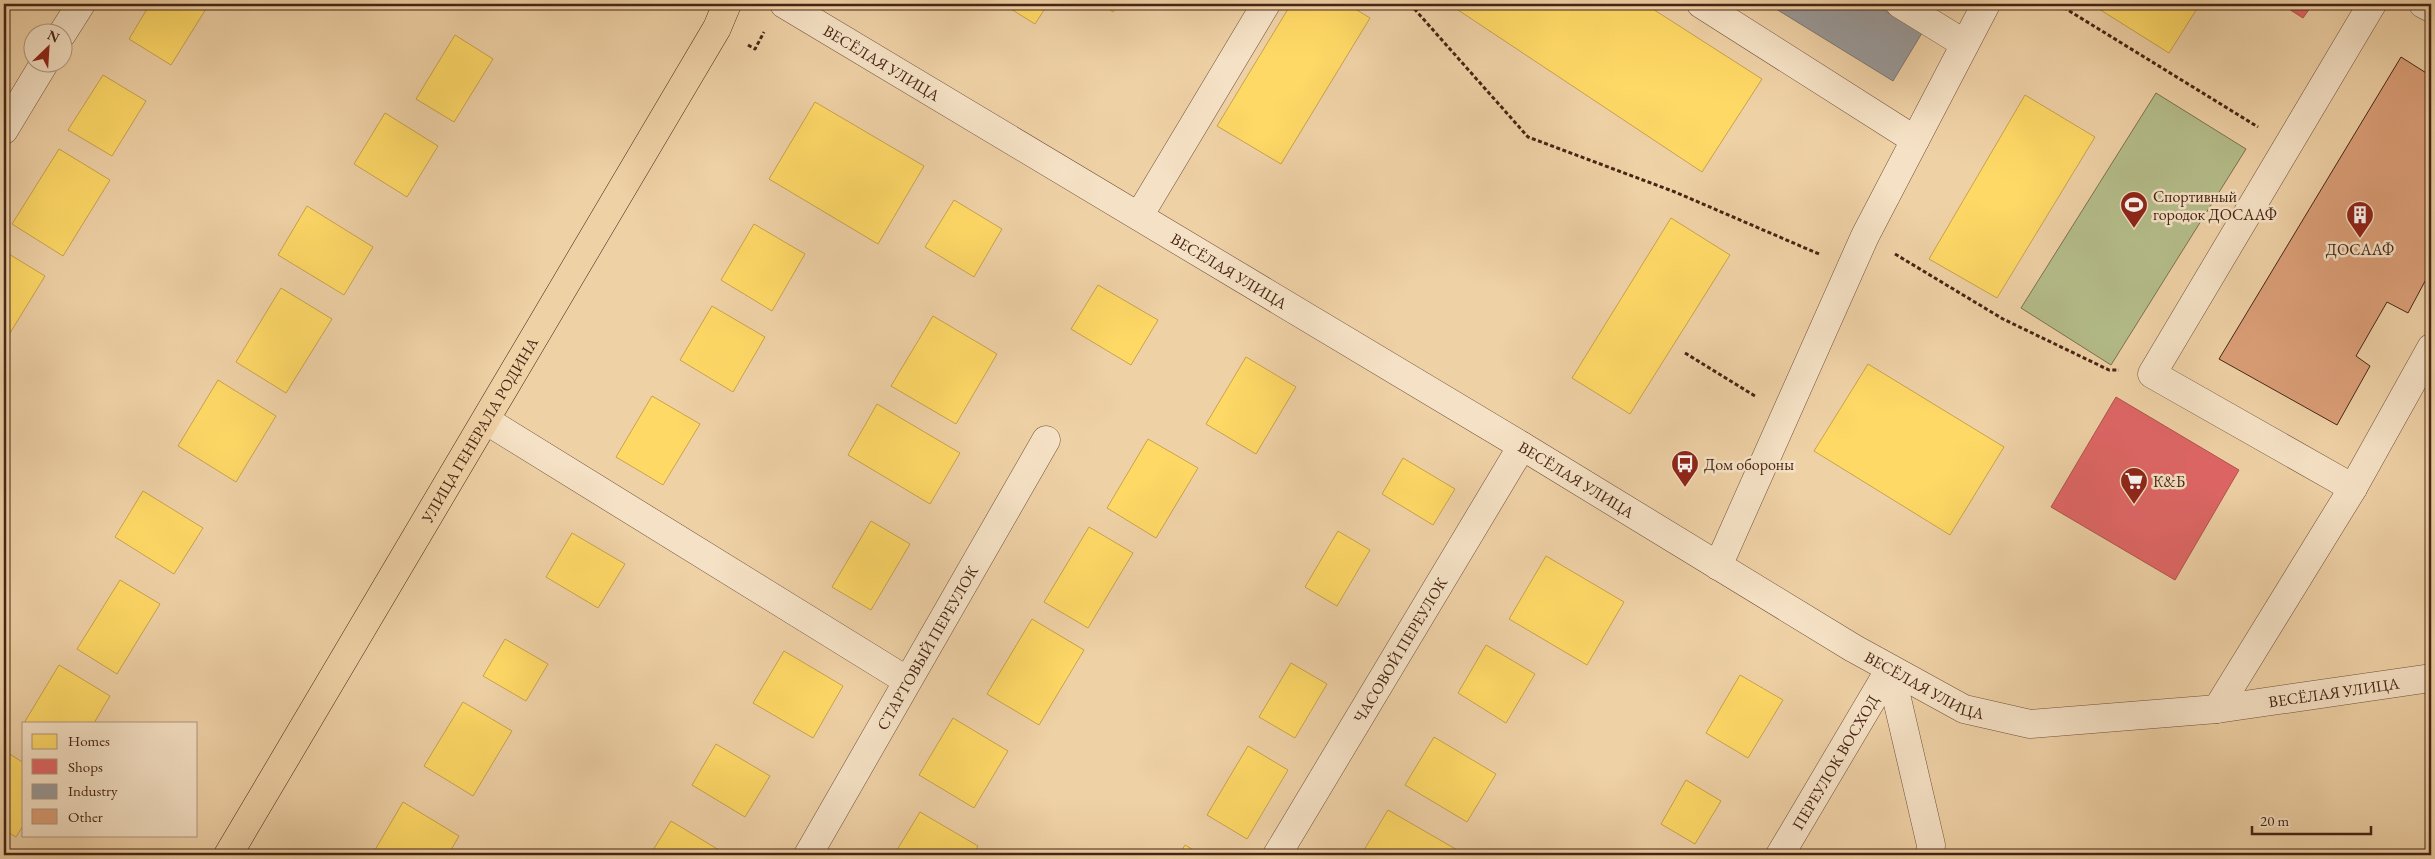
<svg xmlns="http://www.w3.org/2000/svg" width="2435" height="859" viewBox="0 0 2435 859" font-family="'EB Garamond',serif">
<rect width="100%" height="100%" fill="#efd1a6"/>
<filter id="stains"><feTurbulence type="fractalNoise" baseFrequency=".004" numOctaves="4"/><feColorMatrix values="0 0 0 0 .2 0 0 0 0 .09 0 0 0 0 .02 0 0 0 .5 -.17"/></filter>
<radialGradient id="worn" r=".72"><stop offset=".6" stop-color="#630" stop-opacity="0"/><stop offset="1" stop-color="#630" stop-opacity=".3"/></radialGradient>
<path fill="#b4bd8a" stroke="#7d714f" d="M2156 93 2246 149 2111 365 2021 308Z"/>
<path fill="#ffd966" stroke="#c8a34d" d="M150 4H209L171 65 129 39Z
M1003 4H1048L1035 24Z
M1101 4H1119L1113 12Z
M1291 4H1347L1370 18 1281 164 1217 126Z
M1449 4H1645L1762 79 1702 172Z
M2091 4H2200L2169 53Z
M455 35 493 59 454 122 416 99Z
M103 75 146 101 112 156 68 130Z
M2025 95 2095 137 1997 298 1929 259Z
M815 102 924 166 878 244 769 179Z
M385 113 438 146 407 197 354 164Z
M59 149 110 180 63 256 12 224Z
M954 200 1002 229 974 277 925 247Z
M307 206 373 247 344 295 278 255Z
M1671 218 1730 255 1630 414 1572 378Z
M754 224 805 254 772 311 721 280Z
M4 251 45 276 10 333 4 330Z
M1098 285 1158 320 1131 365 1071 329Z
M281 288 332 319 286 393 236 362Z
M712 306 765 337 733 392 680 360Z
M933 316 997 354 956 424 891 386Z
M1246 357 1296 387 1256 454 1206 424Z
M1868 364 2004 447 1950 535 1814 451Z
M218 380 276 416 236 482 178 446Z
M652 396 700 424 663 485 616 457Z
M877 404 960 453 930 504 848 455Z
M1148 439 1198 468 1156 538 1107 508Z
M1403 458 1455 489 1433 525 1382 494Z
M143 491 203 528 174 574 115 537Z
M871 521 910 544 871 610 832 587Z
M1089 527 1133 553 1088 628 1044 602Z
M1338 531 1370 550 1337 606 1305 587Z
M572 533 625 564 598 608 546 577Z
M1546 556 1624 602 1587 665 1509 619Z
M120 580 160 604 117 674 77 649Z
M1032 619 1084 650 1039 725 987 694Z
M505 639 548 664 526 701 483 676Z
M1486 645 1535 674 1506 723 1458 693Z
M784 651 843 686 813 738 753 703Z
M1291 663 1327 684 1295 738 1259 717Z
M59 665 110 696 94 723H24Z
M1740 675 1783 700 1748 758 1706 733Z
M463 702 512 731 473 796 424 766Z
M953 718 1008 751 974 808 919 775Z
M1434 737 1496 774 1467 822 1405 785Z
M716 744 770 776 745 817 692 785Z
M1248 746 1288 770 1247 839 1207 815Z
M8 753 24 763V824L16 837 4 830V761Z
M1686 780 1721 801 1695 844 1661 824Z
M403 802 459 836 448 855H372Z
M1388 810 1466 855H1361Z
M920 812 978 846 972 855H894Z
M671 821 719 850 715 855H650Z
M1185 845 1202 855H1179Z"/>
<path fill="#e06666" stroke="#b2524d" d="M2281 4H2313L2303 18Z
M2116 397 2239 470 2175 580 2051 507Z"/>
<path fill="#999" stroke="#807671" d="M1768 4H1874L1922 33 1893 81Z"/>
<path fill="#dc9f78" stroke="#462514" d="M2401 57 2431 76V234L2426 244 2431 248V270L2408 313 2387 302 2356 356 2370 366 2337 425 2219 359Z"/>
<g fill="none" stroke-linecap="round" stroke-linejoin="round">
<defs>
<g id="minor">
<path id="s1" d="M784 4 1522 446 1853 648 1964 709 2030 724 2217 709 2431 678"/>
<path d="M1701 4 1915 140"/>
<path d="M1900 4 1965 44"/>
<path d="M2423 4 2431 8"/>
<path d="M62 34 81 4"/>
<path d="M4 130 45 62"/>
<path d="M1139 216 1266 4"/>
<path d="M487 421 906 680"/>
<path d="M2353 488 2152 374 2372 4"/>
<path d="M1718 566 1865 236 1986 4"/>
<path d="M1890 669 1931 845 1930 855"/>
<path d="M2217 709 2353 488 2431 348"/>
<path id="s2" d="M808 855 1046 440"/>
<path id="s3" d="M1277 855 1522 446"/>
<path id="s4" d="M1780 855 1890 669"/>
</g>
<g id="major">
<path id="s5" d="M228 855 717 28 727 4"/>
</g>
</defs>
<use href="#minor" stroke="#705038" stroke-width="29"/>
<use href="#major" stroke="#462514" stroke-width="29"/>
<path stroke="#462514" stroke-width="3" stroke-dasharray="4 2.5" stroke-linecap="butt" d="M679 4 687 9
M1410 4 1528 137 1675 192 1819 254
M2058 4 2258 127
M748 45 755 49 764 32
M1895 254 2003 319 2109 370H2119
M1685 353 1755 396"/>
<use href="#minor" stroke="#f5e1c5" stroke-width="28"/>
<use href="#major" stroke="#efd1a6" stroke-width="28"/>
</g>
<defs>
<symbol id="stadium-pin" viewBox="-11 -11 22 30"><path d="M0 17L-7.5 6A9.5 9.5 0 1 1 7.5 6Z" fill="#8f2418" stroke="#f5e1c5"/><path d="M0-5a6.5 5 0 1 0 0 10a6.5 5 0 1 0 0-10ZM-3.5-1.8h7v3.6h-7Z" fill="#fff"/></symbol>
<symbol id="building-pin" viewBox="-11 -11 22 30"><path d="M0 17L-7.5 6A9.5 9.5 0 1 1 7.5 6Z" fill="#8f2418" stroke="#f5e1c5"/><path d="M-4-6H4V6H1V3H-1V6H-4ZM-2.5-4.3h1.7v1.8h-1.7ZM.8-4.3h1.7v1.8H.8ZM-2.5-1h1.7V.8h-1.7ZM.8-1h1.7V.8H.8Z" fill="#fff"/></symbol>
<symbol id="bus-pin" viewBox="-11 -11 22 30"><path d="M0 17L-7.5 6A9.5 9.5 0 1 1 7.5 6Z" fill="#8f2418" stroke="#f5e1c5"/><path d="M-5-6H5V4H4V6H2V4H-2V6H-4V4H-5ZM-3.5-4V0h7V-4ZM-3.5 1.2v1.5H-2V1.2ZM2 1.2v1.5H3.5V1.2Z" fill="#fff"/></symbol>
<symbol id="supermarket-pin" viewBox="-11 -11 22 30"><path d="M0 17L-7.5 6A9.5 9.5 0 1 1 7.5 6Z" fill="#8f2418" stroke="#f5e1c5"/><path d="M-6-5.5h2.5l.6 2H6L4.5 2H-2.5L-4.4-4H-6ZM-1.5 3.2a1.3 1.3 0 1 0 .1 0ZM3 3.2a1.3 1.3 0 1 0 .1 0Z" fill="#fff"/></symbol>
</defs>
<g fill-rule="evenodd">
<use href="#stadium-pin" x="2118" y="189" width="32" height="43"/>
<use href="#building-pin" x="2344" y="199" width="32" height="43"/>
<use href="#bus-pin" x="1669" y="448" width="32" height="43"/>
<use href="#supermarket-pin" x="2118" y="465" width="32" height="43"/>
</g>
<g text-anchor="middle" dominant-baseline="central" stroke-width="5" stroke-linejoin="round" paint-order="stroke">
<g font-size="16" fill="#462514" stroke="#f5e1c5">
<text stroke="none"><textPath href="#s1" startOffset="114">ВЕСЁЛАЯ УЛИЦА</textPath></text>
<text stroke="none"><textPath href="#s1" startOffset="519">ВЕСЁЛАЯ УЛИЦА</textPath></text>
<text stroke="none"><textPath href="#s5" startOffset="494">УЛИЦА ГЕНЕРАЛА РОДИНА</textPath></text>
<text stroke="none"><textPath href="#s1" startOffset="924">ВЕСЁЛАЯ УЛИЦА</textPath></text>
<text stroke="none"><textPath href="#s2" startOffset="239">СТАРТОВЫЙ ПЕРЕУЛОК</textPath></text>
<text stroke="none"><textPath href="#s3" startOffset="239">ЧАСОВОЙ ПЕРЕУЛОК</textPath></text>
<text stroke="none"><textPath href="#s1" startOffset="1329">ВЕСЁЛАЯ УЛИЦА</textPath></text>
<text stroke="none"><textPath href="#s1" startOffset="1748">ВЕСЁЛАЯ УЛИЦА</textPath></text>
<text stroke="none"><textPath href="#s4" startOffset="108">ПЕРЕУЛОК ВОСХОД</textPath></text>
</g>
<g font-size="16" fill="#462514" stroke="#f5e1c5" text-anchor="start">
<text x="2153" y="196">Спортивный<tspan x="2153" dy="18">городок ДОСААФ</tspan></text>
<text x="2360" y="249" text-anchor="middle">ДОСААФ</text>
<text x="1704" y="464">Дом обороны</text>
<text x="2153" y="481">К&amp;Б</text>
</g>
</g>
<rect width="2435" height="859" fill="none" stroke="#efd1a6" stroke-width="20"/>
<rect x="5" y="5" width="2425" height="849" fill="none" stroke="#462514" stroke-width="2.5"/>
<rect x="10" y="10" width="2415" height="839" fill="none" stroke="#462514"/>
<rect x="22" y="722" width="175" height="115" fill="#f5e1c5" stroke="#af967e"/>
<rect x="32" y="734" width="25" height="15" fill="#ffd966" stroke="#af967e"/>
<text x="68" y="746" font-size="15" fill="#462514">Homes</text>
<rect x="32" y="759" width="25" height="15" fill="#e06666" stroke="#af967e"/>
<text x="68" y="772" font-size="15" fill="#462514">Shops</text>
<rect x="32" y="784" width="25" height="15" fill="#999999" stroke="#af967e"/>
<text x="68" y="796" font-size="15" fill="#462514">Industry</text>
<rect x="32" y="809" width="25" height="15" fill="#dc9f78" stroke="#af967e"/>
<text x="68" y="822" font-size="15" fill="#462514">Other</text>
<g transform="translate(48 48) rotate(25)"><circle r="24" fill="#f5e1c5" stroke="#af967e"/>
<path d="M0-4L9 19L0 12L-9 19Z" fill="#8f2418"/>
<text y="-8" font-size="14" font-weight="bold" text-anchor="middle" fill="#462514">N</text>
</g>
<path d="M2252 826v8h119v-8" fill="none" stroke="#462514" stroke-width="2.5"/>
<text x="2260" y="826" font-size="15" fill="#462514" stroke="#f5e1c5" stroke-width="4" paint-order="stroke">20 m</text>
<rect width="100%" height="100%" filter="url(#stains)"/>
<rect width="100%" height="100%" fill="url(#worn)"/>
</svg>
